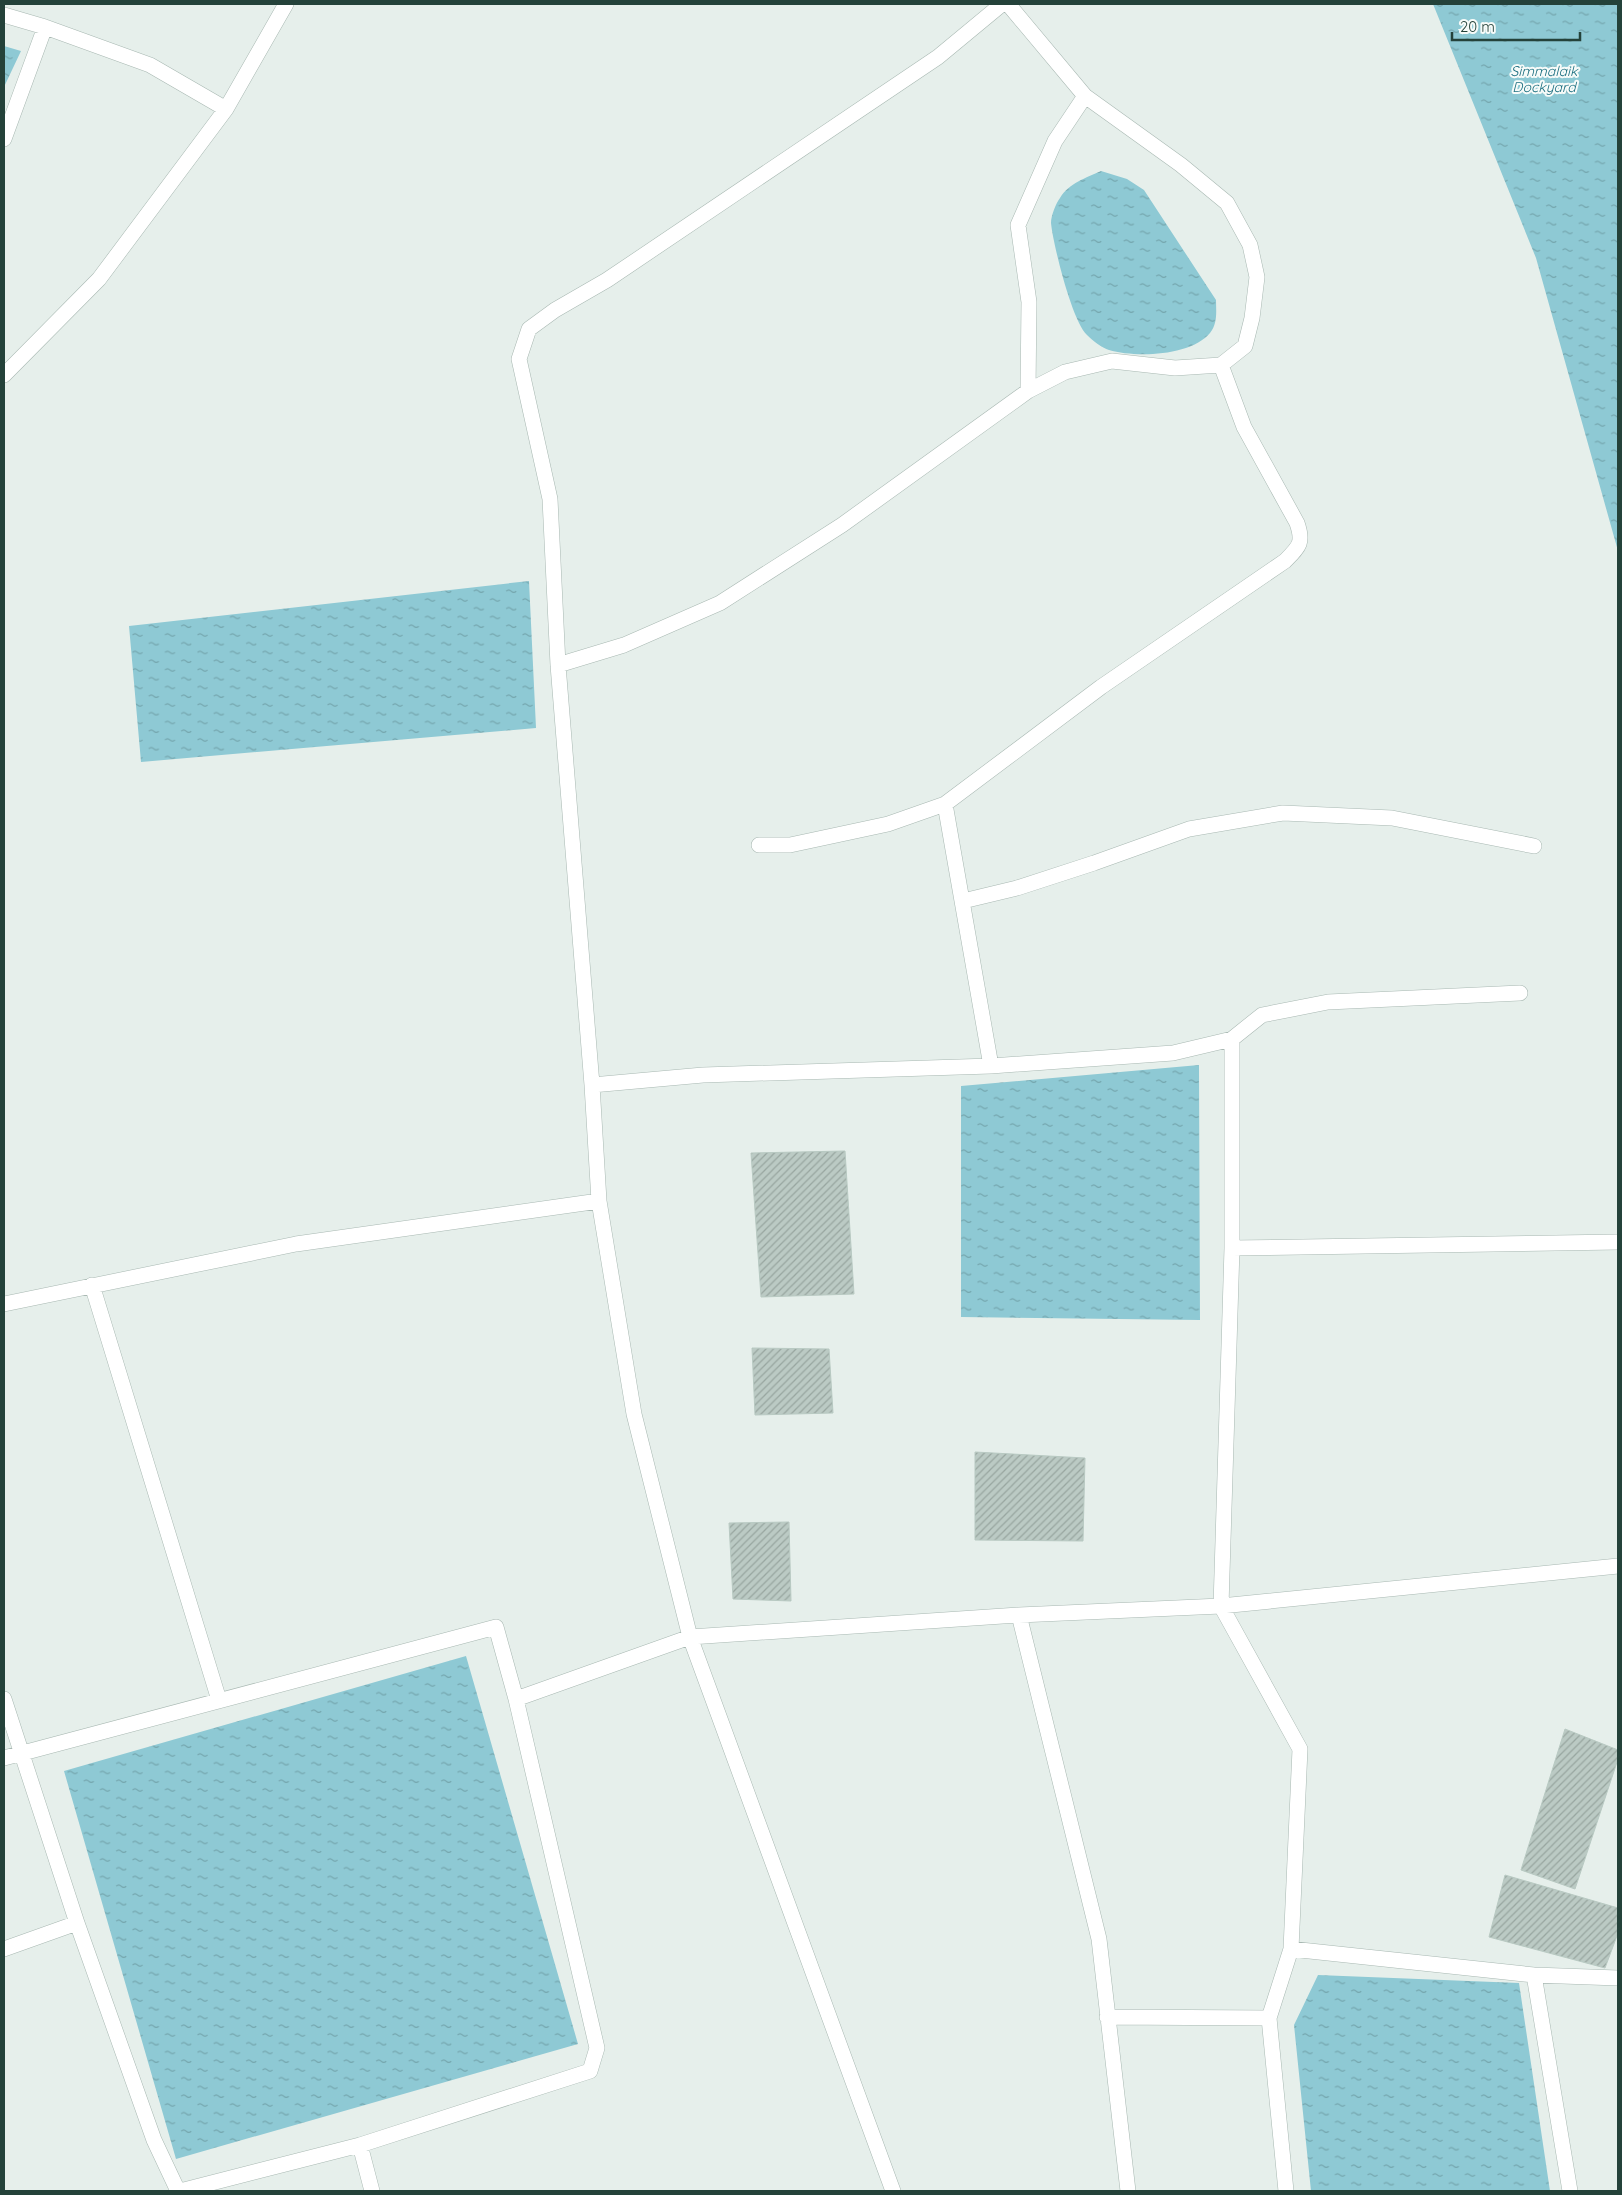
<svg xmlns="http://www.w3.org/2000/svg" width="1622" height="2195" viewBox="0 0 1622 2195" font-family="Quicksand,sans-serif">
<defs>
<pattern id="water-ripples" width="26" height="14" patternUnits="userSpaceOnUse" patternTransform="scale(1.25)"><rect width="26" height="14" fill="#8ec9d4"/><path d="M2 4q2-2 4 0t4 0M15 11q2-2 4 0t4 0" fill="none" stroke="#74a5ad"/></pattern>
<pattern id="building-hatch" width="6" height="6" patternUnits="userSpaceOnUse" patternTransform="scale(1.25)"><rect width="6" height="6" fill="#bbcac4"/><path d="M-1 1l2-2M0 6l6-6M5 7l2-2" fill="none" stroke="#98a6a0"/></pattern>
</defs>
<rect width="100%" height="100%" fill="#e6efeb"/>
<path fill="url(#water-ripples)" d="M1433 4H1618V551L1536 258Z
M4 46 21 51 4 87Z
M1101 171 1127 179 1144 190 1216 300C1216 311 1218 323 1210 333 1191 356 1136 358 1109 350 1102 348 1092 340 1087 335 1072 321 1053 244 1051 223 1051 216 1056 203 1060 198 1069 183 1086 178 1101 171Z
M529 581 536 728 141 762 129 626Z
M1199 1065 1200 1320 961 1317V1086Z
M466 1656 578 2044 176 2159 64 1771Z
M1318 1975 1519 1983 1550 2191H1311L1294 2025Z"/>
<path fill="url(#building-hatch)" stroke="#b8c9c2" d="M845 1151 854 1294 761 1297 751 1153Z
M752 1348 829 1349 833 1413 755 1415Z
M975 1452 1085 1458 1083 1541 975 1540Z
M789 1522 791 1601 733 1599 729 1523Z
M1565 1729 1618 1750V1759L1575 1889 1521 1870Z
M1505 1875 1618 1908V1933L1605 1968 1489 1937Z"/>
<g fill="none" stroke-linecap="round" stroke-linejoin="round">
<defs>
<path id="minor" d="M1008 4 1085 96
M4 15 45 27 150 65 226 109
M1085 96 1181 165 1227 203 1250 245 1257 277 1252 318 1245 346 1221 365 1175 368 1112 361 1065 372 1028 391 1029 302 1018 225 1055 141Z
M4 139 45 27
M4 375 99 279 226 109 286 4
M558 665 624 645 720 603 842 525 1028 391
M945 804 991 1066
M759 845H790L888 824 945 804 1101 687 1285 561C1299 547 1304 543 1297 523L1244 427 1221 365
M963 901 1017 888 1094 863 1189 829 1283 813 1392 818 1534 846
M1232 1039V1248L1221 1606 1300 1749 1291 1949 1269 2018 1286 2191
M592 1085 703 1075 991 1066 1173 1053 1232 1039 1262 1015 1328 1002 1520 993
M1232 1248 1618 1242
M92 1285 219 1700
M4 1304 296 1244 599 1201
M1019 1615 1099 1939 1128 2191
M4 1699 77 1923 154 2140 178 2191
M516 1699 690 1637 1019 1615 1221 1606 1618 1566
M4 1758 496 1627 516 1699 597 2048 590 2071 360 2145 180 2191
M4 1949 77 1923
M1291 1949 1534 1975 1618 1978
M1534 1975 1570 2191
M1107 2017 1269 2018
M360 2145 372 2191
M893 2191 690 1637 634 1414 599 1201 592 1085 558 665 550 499 519 359 529 329 555 310 607 280 938 57 1002 4"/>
</defs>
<use href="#minor" stroke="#a8b8b2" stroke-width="16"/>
<use href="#minor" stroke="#fff" stroke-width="15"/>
</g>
<g text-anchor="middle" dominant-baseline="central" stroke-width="4" stroke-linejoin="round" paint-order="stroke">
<g font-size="14" font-style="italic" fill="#1c6f80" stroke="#f7fbf9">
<text x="1544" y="71">Simmalaik<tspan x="1544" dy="16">Dockyard</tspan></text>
</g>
</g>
<rect width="1622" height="2195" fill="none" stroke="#24423a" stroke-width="10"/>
<path d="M1452 32v8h128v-8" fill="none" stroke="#24423a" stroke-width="2.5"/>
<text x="1460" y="32" font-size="15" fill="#24423a" stroke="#f7fbf9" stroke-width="4" paint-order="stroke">20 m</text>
</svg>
